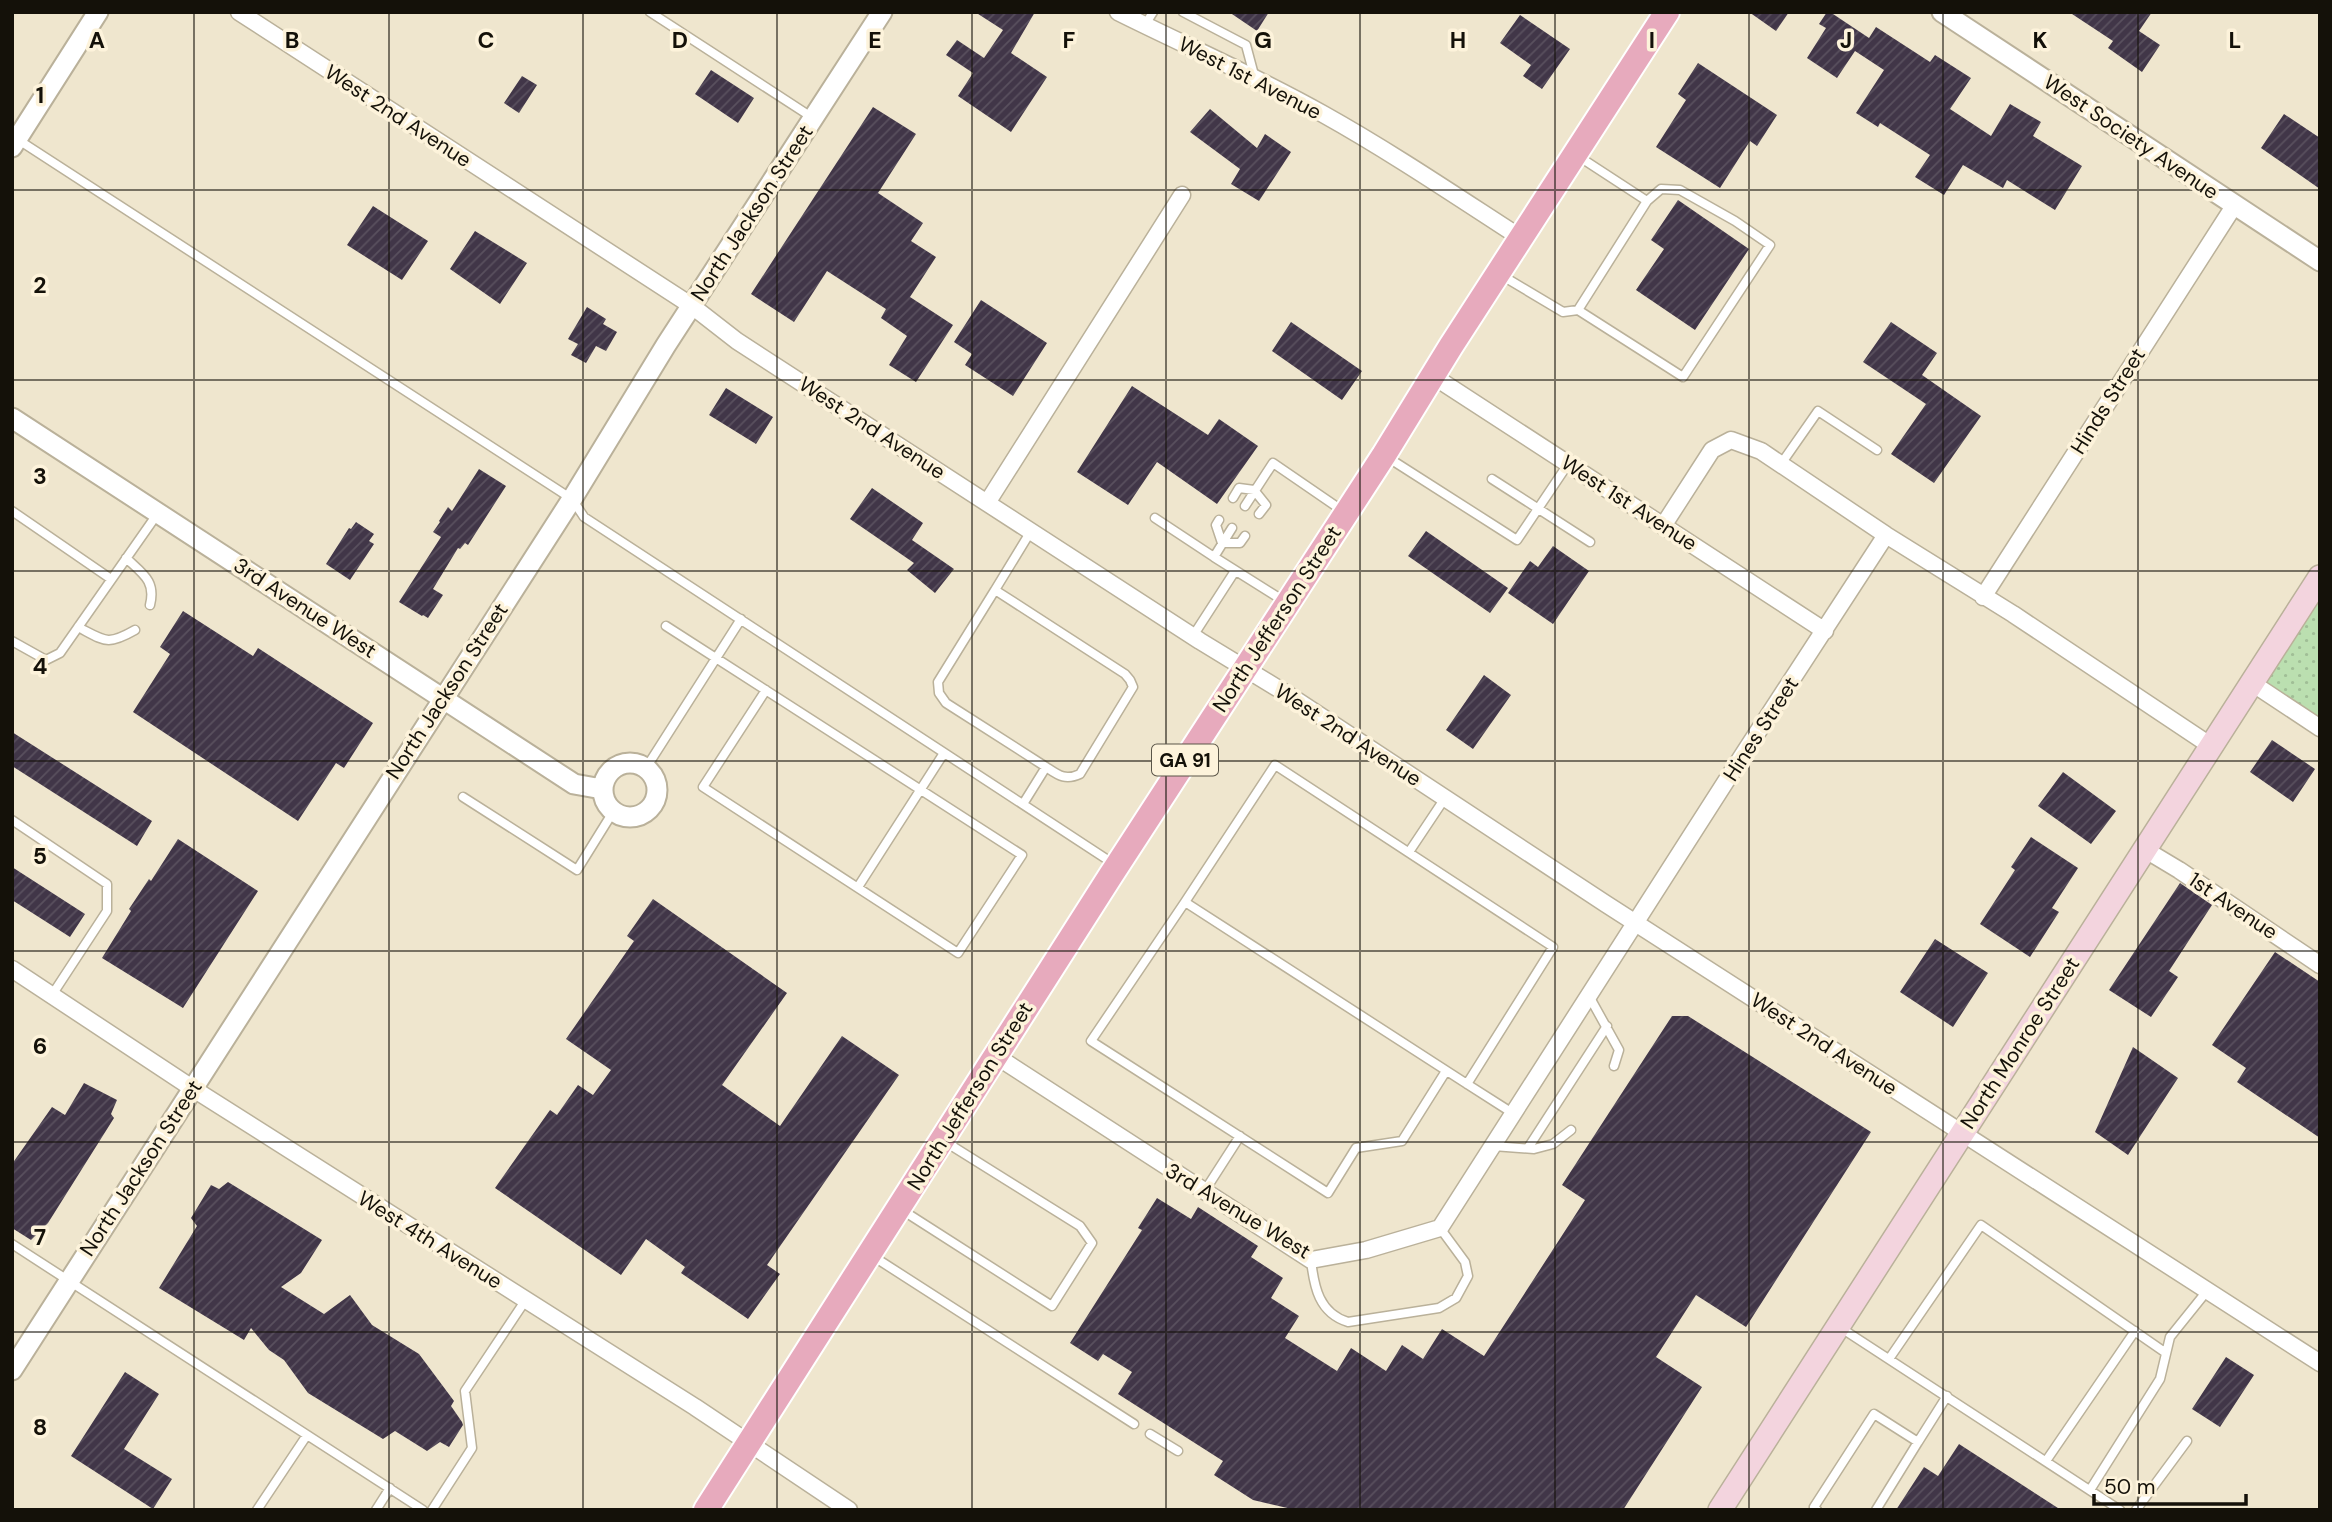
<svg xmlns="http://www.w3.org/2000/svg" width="2332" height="1522" viewBox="0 0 2332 1522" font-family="'DM Sans',sans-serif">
<defs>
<pattern id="park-dots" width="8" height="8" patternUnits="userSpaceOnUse" patternTransform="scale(1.75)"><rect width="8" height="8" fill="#bbdfb0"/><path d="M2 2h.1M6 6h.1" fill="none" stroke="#a0be96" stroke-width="1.8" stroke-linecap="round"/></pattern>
<pattern id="building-hatch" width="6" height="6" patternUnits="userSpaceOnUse" patternTransform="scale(1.75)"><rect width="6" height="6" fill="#413648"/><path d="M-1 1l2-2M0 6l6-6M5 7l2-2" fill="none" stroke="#59505e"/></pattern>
</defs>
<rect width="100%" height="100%" fill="#efe6ce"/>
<path fill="url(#park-dots)" d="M2320 579V725L2254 682Z"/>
<path fill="url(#building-hatch)" d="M975 12H1035L1011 53 1047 77 1011 132 958 96 973 73 946 55 957 40 984 58 1003 30Z
M1229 12H1269L1257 31Z
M1749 12H1789L1776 31Z
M1827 12H1830L1869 38 1876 27 1930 62 1935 55 1971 78 1950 109 1991 136 2010 104 2041 122 2033 136 2082 166 2055 210 2007 180 2003 188 1963 165 1944 195 1915 177 1930 155 1880 123 1878 127 1856 113 1884 70 1855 51 1837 78 1807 58 1826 28 1819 24Z
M2069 12H2152L2139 31 2160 45 2142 72 2108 48 2113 41Z
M1520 15 1570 49 1542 89 1523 76 1531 65 1500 43Z
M1698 63 1777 115 1757 146 1750 141 1720 188 1656 147 1686 100 1678 94Z
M711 70 754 98 738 123 695 94Z
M522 76 537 85 519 113 504 103Z
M873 107 916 134 878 193 923 223 911 241 936 257 910 297 953 325 916 382 889 365 907 336 881 318 886 309 827 271 794 322 751 294Z
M1210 109 1257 148 1265 134 1291 152 1259 201 1231 184 1240 169 1190 132Z
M2284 114 2320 138V189L2261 148Z
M1678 200 1749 249 1695 330 1636 290 1664 249 1651 240Z
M373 206 428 241 402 280 347 245Z
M475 231 527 263 500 304 450 269Z
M981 300 1047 343 1013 396 965 365 972 354 954 342Z
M587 307 606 319 603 324 617 332 606 351 596 346 586 363 571 355 578 344 568 339Z
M1291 322 1362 371 1342 400 1272 351Z
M1891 322 1937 353 1922 375 1981 416 1934 483 1891 454 1926 404 1863 362Z
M1132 386 1208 435 1219 419 1258 446 1217 504 1157 462 1128 505 1077 472Z
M726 388 773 417 756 444 709 415Z
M479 469 506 486 468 545 465 543 460 549 458 548 433 589 443 595 428 618 423 615 422 616 399 602 441 537 433 532 440 522 439 521 448 507 452 511Z
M872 488 923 523 912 540 954 569 935 593 907 570 914 563 850 519Z
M356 522 374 534 369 541 374 544 350 580 326 564 349 528 351 529Z
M1426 531 1508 588 1490 613 1408 556Z
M1553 546 1589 571 1553 624 1508 593 1530 561 1538 567Z
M183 611 253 656 258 648 373 723 344 768 336 763 298 821 133 712 170 654 160 647Z
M1484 675 1511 695 1473 749 1446 730Z
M12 732 152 821 137 846 12 766Z
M2272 740 2315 769 2293 802 2250 772Z
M2063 772 2116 811 2091 844 2038 806Z
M2031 837 2078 868 2052 908 2059 912 2030 957 1980 924 2015 870 2011 867Z
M178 839 258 891 183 1008 102 958 131 911 129 909 149 879 151 881Z
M12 867 85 914 70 937 12 900Z
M2180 883 2212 905 2169 971 2178 977 2151 1017 2109 990Z
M653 899 787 993 722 1085 780 1126 842 1036 899 1075 767 1265 780 1274 748 1319 681 1273 685 1267 646 1239 621 1275 495 1188 550 1110 557 1115 578 1085 593 1095 611 1070 566 1039 634 941 627 936Z
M1935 939 1988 973 1953 1027 1900 992Z
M2275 952 2320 982V1138L2237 1082 2246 1068 2212 1045Z
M1672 1016H1688L1871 1132 1746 1327 1696 1295 1656 1357 1702 1387 1623 1510H1296L1253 1500 1214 1475 1223 1461 1118 1394 1132 1372 1103 1354 1098 1361 1070 1343 1142 1230 1138 1228 1157 1198 1191 1219 1198 1207 1258 1246 1251 1257 1283 1278 1271 1298 1299 1316 1285 1338 1337 1371 1351 1348 1386 1371 1402 1345 1423 1359 1442 1329 1484 1356 1585 1200 1562 1185Z
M2133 1047 2178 1078 2128 1155 2095 1132Z
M84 1083 117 1100 111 1114 114 1118 48 1223 31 1240 12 1228V1164L52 1107 65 1115Z
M228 1182 322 1240 301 1273 281 1287 324 1314 350 1295 372 1325 419 1354 454 1401 451 1406 462 1422 463 1425 449 1447 440 1442 427 1451 395 1431 383 1439 308 1393 284 1360 269 1350 251 1328 244 1340 159 1288 197 1226 191 1218 211 1185 219 1189Z
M2226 1357 2254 1375 2220 1427 2192 1409Z
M125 1372 159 1394 124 1449 172 1479 153 1509 71 1456Z
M1959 1444 2061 1510H1896L1924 1467 1938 1476Z"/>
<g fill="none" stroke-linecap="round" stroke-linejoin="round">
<defs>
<path id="service" d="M650 12 813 118
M1183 12 1246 45 1254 75
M1145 25 1153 12
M17 139 572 499 584 517 1114 864
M1501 275 1563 312 1578 310 1647 201 1578 156
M1578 310 1683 377 1770 245 1735 221 1680 190 1661 189 1647 201
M1387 457 1517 540 1568 464
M1781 464 1818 411 1877 450
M1492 479 1590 542
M1233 498 1239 488 1254 490 1266 505 1259 514
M1245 506 1273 463 1343 511
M12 511 111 579
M1155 518 1214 557
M1219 520 1216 525 1222 543H1240L1245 536
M1232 528 1214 557 1284 601
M126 558C143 574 156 581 150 605
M995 590 1031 531
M666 626 1022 855 958 953 703 787 766 690
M78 627C105 641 107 646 135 630
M1193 636 1235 571
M12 641 46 660 60 653 158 513
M646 768 741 619
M463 797 577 870 613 812
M1023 804 1046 767 946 703 939 693 938 682 995 590 1125 674 1130 680 1133 687 1080 774C1065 781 1058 775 1046 767
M12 820 107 884V911L52 995
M1409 852 1445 798
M858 887 944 753
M1185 902 1091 1041 1328 1193 1356 1148 1402 1141 1446 1071
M1589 996 1619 1050 1614 1066
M1467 1084 1553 947 1275 765 1185 902 1467 1084 1514 1114
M1493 1146 1534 1149 1553 1144 1571 1130
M1528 1148 1607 1026
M1204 1192 1240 1136
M902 1210 1052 1306 1092 1243 1080 1226 944 1141
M12 1244 423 1510
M871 1255 1134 1424
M1311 1260C1314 1287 1319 1313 1348 1322L1439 1308 1456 1298 1468 1276 1465 1262 1440 1228
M1841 1328 2120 1510
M1889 1359 1981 1225 2166 1353
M1150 1434 1178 1451
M2046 1461 2135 1331
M2090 1490 2160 1379 2170 1337 2207 1291
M257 1510 307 1435
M376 1510 390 1488
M432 1510 472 1448 465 1391 525 1301
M1817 1510 1814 1507 1874 1414 1918 1442 1947 1396
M1876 1510 1918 1442
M2136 1510 2187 1441"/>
<path id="minor" d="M239 12 692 306 737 341 1200 641 1287 694 1606 904 2320 1363
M1118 12C1186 46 1256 76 1323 114 1391 152 1456 196 1521 238
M1433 376 1825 631
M987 503 1182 195
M1663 526 1712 450 1731 440 1761 451 1886 535 2013 614 2211 746
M1983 597 2234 206
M2252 683 2320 728
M2144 849 2179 870 2320 965
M12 969 192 1088 695 1407 849 1510
M996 1056 1311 1260 1366 1250 1440 1228 1744 753 1886 535"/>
<path id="tertiary" d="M1942 12 2320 261
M12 147 98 12
M12 418 574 784 602 789
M603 790a27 27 0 1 1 54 0a27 27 0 1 1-54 0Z
M12 1370 572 499 666 345 882 12"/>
<path id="secondary" d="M1720 1510 2320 577"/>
<path id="primary" d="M706 1510 1111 875 1384 455 1451 346 1667 12"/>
</defs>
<use href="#service" stroke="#bab19a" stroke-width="11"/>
<use href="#minor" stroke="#bab19a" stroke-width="19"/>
<use href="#tertiary" stroke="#bab19a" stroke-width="23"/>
<use href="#secondary" stroke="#bab19a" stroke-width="26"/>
<use href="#primary" stroke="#fff" stroke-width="28"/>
<use href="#service" stroke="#fff" stroke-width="8"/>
<use href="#minor" stroke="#fff" stroke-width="16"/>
<use href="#tertiary" stroke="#fff" stroke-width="19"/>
<use href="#secondary" stroke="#f3d4de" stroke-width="23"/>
<use href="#primary" stroke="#e7aabd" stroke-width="24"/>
</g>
<path fill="none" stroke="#141109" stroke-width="2" stroke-opacity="0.55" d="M194 12V1510M389 12V1510M583 12V1510M777 12V1510M972 12V1510M1166 12V1510M1360 12V1510M1555 12V1510M1749 12V1510M1943 12V1510M2138 12V1510M12 190H2320M12 380H2320M12 571H2320M12 761H2320M12 951H2320M12 1142H2320M12 1332H2320"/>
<g text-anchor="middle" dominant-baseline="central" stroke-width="7" stroke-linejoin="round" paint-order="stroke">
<rect fill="#fdf3db" stroke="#5a5548" stroke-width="2" x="1152" y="744.5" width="66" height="31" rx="5"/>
<g font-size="19" font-weight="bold" fill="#141109">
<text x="1185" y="760">GA 91</text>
</g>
<g font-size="21" fill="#141109" stroke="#fdf3db">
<text transform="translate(1250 78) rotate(27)">West 1st Avenue</text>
<text transform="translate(398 116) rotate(33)">West 2nd Avenue</text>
<text transform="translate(2131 137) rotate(34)">West Society Avenue</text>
<text transform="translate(752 213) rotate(-57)">North Jackson Street</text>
<text transform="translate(2108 401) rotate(-58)">Hinds Street</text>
<text transform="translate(872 428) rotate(33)">West 2nd Avenue</text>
<text transform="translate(1629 503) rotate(33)">West 1st Avenue</text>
<text transform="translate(305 608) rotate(33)">3rd Avenue West</text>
<text transform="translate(1277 619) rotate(-57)">North Jefferson Street</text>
<text transform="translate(447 691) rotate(-57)">North Jackson Street</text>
<text transform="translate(1761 729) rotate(-57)">Hines Street</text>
<text transform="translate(1348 735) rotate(33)">West 2nd Avenue</text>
<text transform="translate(2233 906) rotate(34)">1st Avenue</text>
<text transform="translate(2020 1043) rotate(-57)">North Monroe Street</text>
<text transform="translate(1824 1044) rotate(33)">West 2nd Avenue</text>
<text transform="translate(970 1096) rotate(-58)">North Jefferson Street</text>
<text transform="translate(141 1168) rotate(-57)">North Jackson Street</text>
<text transform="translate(1238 1211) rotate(31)">3rd Avenue West</text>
<text transform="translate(430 1240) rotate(32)">West 4th Avenue</text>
</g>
</g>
<g font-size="23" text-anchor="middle" font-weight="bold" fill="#141109" stroke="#fdf3db" stroke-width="7" stroke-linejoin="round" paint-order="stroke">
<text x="97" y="48">A</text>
<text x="292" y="48">B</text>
<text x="486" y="48">C</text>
<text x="680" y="48">D</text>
<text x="875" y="48">E</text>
<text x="1069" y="48">F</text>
<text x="1263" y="48">G</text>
<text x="1458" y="48">H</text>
<text x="1652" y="48">I</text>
<text x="1846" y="48">J</text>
<text x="2040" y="48">K</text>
<text x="2235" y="48">L</text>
<text x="40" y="103">1</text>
<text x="40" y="293">2</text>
<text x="40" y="484">3</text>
<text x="40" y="674">4</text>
<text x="40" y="864">5</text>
<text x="40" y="1054">6</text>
<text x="40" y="1245">7</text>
<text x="40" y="1435">8</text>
</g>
<rect width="2332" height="1522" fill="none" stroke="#141109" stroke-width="28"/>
<path d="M2094 1494v10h152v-10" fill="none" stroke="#141109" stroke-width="3.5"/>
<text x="2104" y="1494" font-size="21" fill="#141109" stroke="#fdf3db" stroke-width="5" paint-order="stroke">50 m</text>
</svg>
